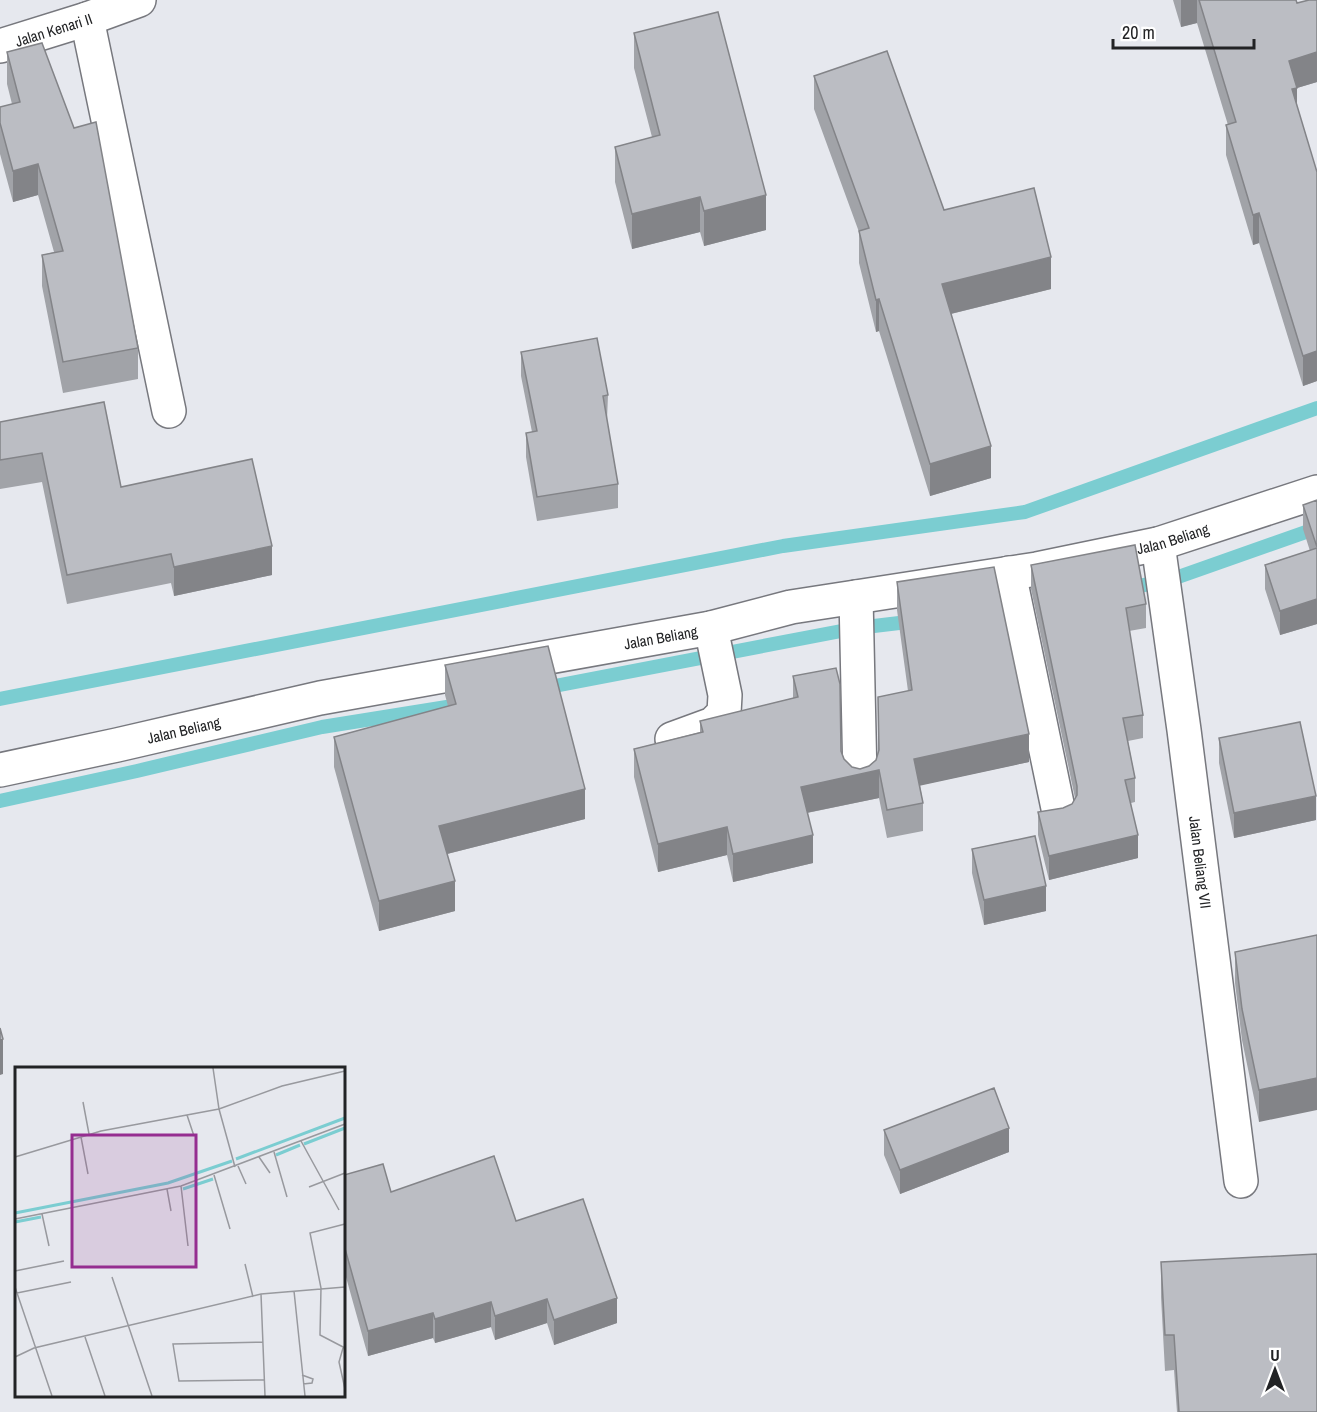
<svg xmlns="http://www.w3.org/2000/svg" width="1317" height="1412" viewBox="0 0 1317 1412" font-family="'Archivo Narrow',sans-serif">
<rect width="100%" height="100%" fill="#e6e8ee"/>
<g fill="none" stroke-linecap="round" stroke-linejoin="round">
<path stroke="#7bcdd1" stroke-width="14" d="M1124 588 1164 582 1317 528
M539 689 857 628 916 621
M0 699 783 546 1025 512 1317 408
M0 801 137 771 322 727 453 706"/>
<defs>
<g id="street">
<path d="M87 19 169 411"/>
<path id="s1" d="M0 46 87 19 139 0"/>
<path id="s2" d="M1158 544 1184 730 1241 1181"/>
<path d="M1009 573 1059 813"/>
<path d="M856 597 860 778"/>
<path d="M672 739 713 724 724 713 725 695 711 628"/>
</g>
<g id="secondary">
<path id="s3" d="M0 770 117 745 320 698 711 628 791 607 1037 569 1158 544 1317 492"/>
</g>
</defs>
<use href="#street" stroke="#77787e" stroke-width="36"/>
<use href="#secondary" stroke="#77787e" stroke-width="36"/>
<use href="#street" stroke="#fff" stroke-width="33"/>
<use href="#secondary" stroke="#fff" stroke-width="33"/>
</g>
<path fill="#a1a3a8" d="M1173 0H1296L1297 3 1317 0V82L1297 88V107L1317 172V381L1303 386 1259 243 1253 245 1226 155V125H1228L1197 23 1181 27Z
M634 33 766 230 704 246 700 232 632 249 615 182V147L652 137 634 68Z
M7 52 138 348V379L63 393 42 286V255L54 252 38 195 13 202 0 154V107L12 104 7 84Z
M814 76 944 210 1051 289 951 314 991 478 930 496 879 331 876 332 859 263V232L814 109Z
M521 352 608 395 607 420 618 484V508L537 521 526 457V433L532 432 521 376Z
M0 422 121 487 272 575 174 596 171 583 67 604 42 482 0 489Z
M1317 500V624L1280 635 1265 589V565L1310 551 1303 529V505Z
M1031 565 1146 604V628L1129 631 1143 715V738L1128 741 1135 778V802L1131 803 1138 858 1049 880 1038 835V812L1063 808 1072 804 1075 798 1031 589Z
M897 582 1029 762 920 785 923 803V831L887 838 879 798 807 813 813 863 733 882 727 855 658 872 634 777V749L700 732V721L793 698V676L841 751 844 759 852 767 860 769 869 766 876 760 878 752V697L908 691 897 610Z
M445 665 585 819 447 854 455 911 379 931 334 767V737L448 706 445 695Z
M1219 738 1316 820 1234 838 1219 763Z
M972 849 1046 911 984 925 972 873Z
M1317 935 1259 1122 1242 1040 1235 983V952Z
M884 1130 1009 1152 900 1194 884 1155Z
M344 1175 391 1192 516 1221 617 1323 554 1345 547 1323 495 1340 491 1327 435 1343 433 1338 368 1356 344 1270Z
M1161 1262 1317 1412H1177L1174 1370 1165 1371 1161 1297Z"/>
<path fill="#838488" d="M1181 0H1197V23L1181 27Z
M1317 52V82L1297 88V118L1292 119 1289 61Z
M38 164V195L13 202V171Z
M766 195V230L704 246V211Z
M700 197V232L632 249V214Z
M1259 213V243L1253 245V215Z
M1051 257V289L942 316V284Z
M879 299V331L876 332V300Z
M1317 351V381L1303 386V356Z
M991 446V478L930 496V464Z
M272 546V575L174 596V567Z
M1317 599V624L1280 635V611Z
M1029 734V762L914 787V759Z
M879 770V798L801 814V787Z
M585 789V819L439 856V826Z
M1316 796V820L1234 838V813Z
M727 827V855L658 872V844Z
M813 835V863L733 882V854Z
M1138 835V858L1049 880V856Z
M455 881V911L379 931V901Z
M1046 886V911L984 925V900Z
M3 1039V1074L0 1075V1040Z
M1317 1078V1110L1259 1122V1090Z
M1009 1128V1152L900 1194V1170Z
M617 1298V1323L554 1345V1320Z
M547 1299V1323L495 1340V1316Z
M491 1302V1327L435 1343V1319Z
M433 1313V1338L368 1356V1331Z"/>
<path fill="#bbbdc3" stroke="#838488" stroke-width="1.5" d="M1199 0H1296L1297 3 1309 0H1317V52L1289 61 1297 88 1292 89 1317 172V351L1303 356 1259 213 1253 215 1226 125 1236 122Z
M718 12 766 195 704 211 700 197 632 214 615 147 660 135 634 33Z
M42 43 74 128 96 122 138 348 63 362 42 255 63 251 38 164 13 171 0 123V107L20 102 7 52Z
M887 51 944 210 1034 188 1051 257 942 284 991 446 930 464 879 299 876 300 859 231 869 228 814 76Z
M597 338 608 395 603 396 618 484 537 497 526 433 537 431 521 352Z
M104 402 121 487 252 459 272 546 174 567 171 554 67 575 42 453 0 460V422Z
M1317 500V547L1303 505Z
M1135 545 1146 604 1126 608 1143 715 1123 718 1135 778 1125 780 1138 835 1049 856 1038 812 1063 808 1072 804 1077 795V786L1031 565Z
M1317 548V599L1280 611 1265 565Z
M994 567 1029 734 914 759 923 803 887 810 879 770 801 787 813 835 733 854 727 827 658 844 634 749 703 732 700 721 798 697 793 676 836 668 840 684 841 751 844 759 852 767 860 769 869 766 876 760 879 750 878 697 912 690 897 582Z
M548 646 585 789 439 826 455 881 379 901 334 737 456 704 445 665Z
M1300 722 1316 796 1234 813 1219 738Z
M1035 836 1046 886 984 900 972 849Z
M1317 935V1078L1259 1090 1242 1009 1235 952Z
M0 1028 3 1039 0 1040Z
M994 1088 1009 1128 900 1170 884 1130Z
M494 1156 516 1221 583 1199 617 1298 554 1320 547 1299 495 1316 491 1302 435 1319 433 1313 368 1331 344 1245V1175L383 1164 391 1192Z
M1317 1254V1412H1179L1174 1335H1165L1161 1262Z"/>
<g text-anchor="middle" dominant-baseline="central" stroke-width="4.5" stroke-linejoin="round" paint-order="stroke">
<g font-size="15" fill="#222325" stroke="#fff">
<text stroke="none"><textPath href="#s1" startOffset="56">Jalan Kenari II</textPath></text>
<text stroke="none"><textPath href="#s3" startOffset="1196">Jalan Beliang</textPath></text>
<text stroke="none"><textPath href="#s3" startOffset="674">Jalan Beliang</textPath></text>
<text stroke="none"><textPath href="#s3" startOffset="188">Jalan Beliang</textPath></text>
<text stroke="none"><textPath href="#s2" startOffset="321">Jalan Beliang VII</textPath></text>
</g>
</g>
<g transform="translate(15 1067)">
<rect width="330" height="330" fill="#e6e8ee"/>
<path fill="none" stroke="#7bcdd1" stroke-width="3" d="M289 77 330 61M261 88 285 78M221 92 330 51M168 122 198 112M0 146 153 116 217 94M0 155 26 150"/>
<path fill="none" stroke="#98999e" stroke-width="1.5" d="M198 1 204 42 220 100M68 35 74 67M172 48 179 69M66 70 73 107M286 74 324 143M259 85 272 130M0 90 86 64 204 42 267 19 330 4M244 90 255 106M223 99 231 117M199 108 215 162M166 119 173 179M294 120 330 106M152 122 156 144M27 147 34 179M0 152 166 119 330 57M330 157 295 166 306 221 305 268 330 281M230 197 238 230M0 204 49 194M97 210 137 329M0 220 37 329M279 224 290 329M2 226 56 215M246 227 250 329M70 270 90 329M248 275 158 277 164 314 249 313M328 281 324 295 330 322M0 290 19 281 246 227 330 220M287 308 298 312 297 316 288 317"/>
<path fill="#952d90" fill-opacity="0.15" stroke="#952d90" stroke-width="3" d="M57 68H181V200H57Z"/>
<rect width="330" height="330" fill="none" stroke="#222325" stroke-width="3"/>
</g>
<g transform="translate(1275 1370)" stroke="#ffffff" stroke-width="4.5" paint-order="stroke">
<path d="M0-4.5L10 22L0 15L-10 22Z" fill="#222325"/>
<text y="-9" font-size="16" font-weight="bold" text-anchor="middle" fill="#222325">U</text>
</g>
<path d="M1113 39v9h141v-9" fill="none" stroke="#222325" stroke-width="3"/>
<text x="1122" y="39" font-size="18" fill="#222325" stroke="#ffffff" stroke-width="4.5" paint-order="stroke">20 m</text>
</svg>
